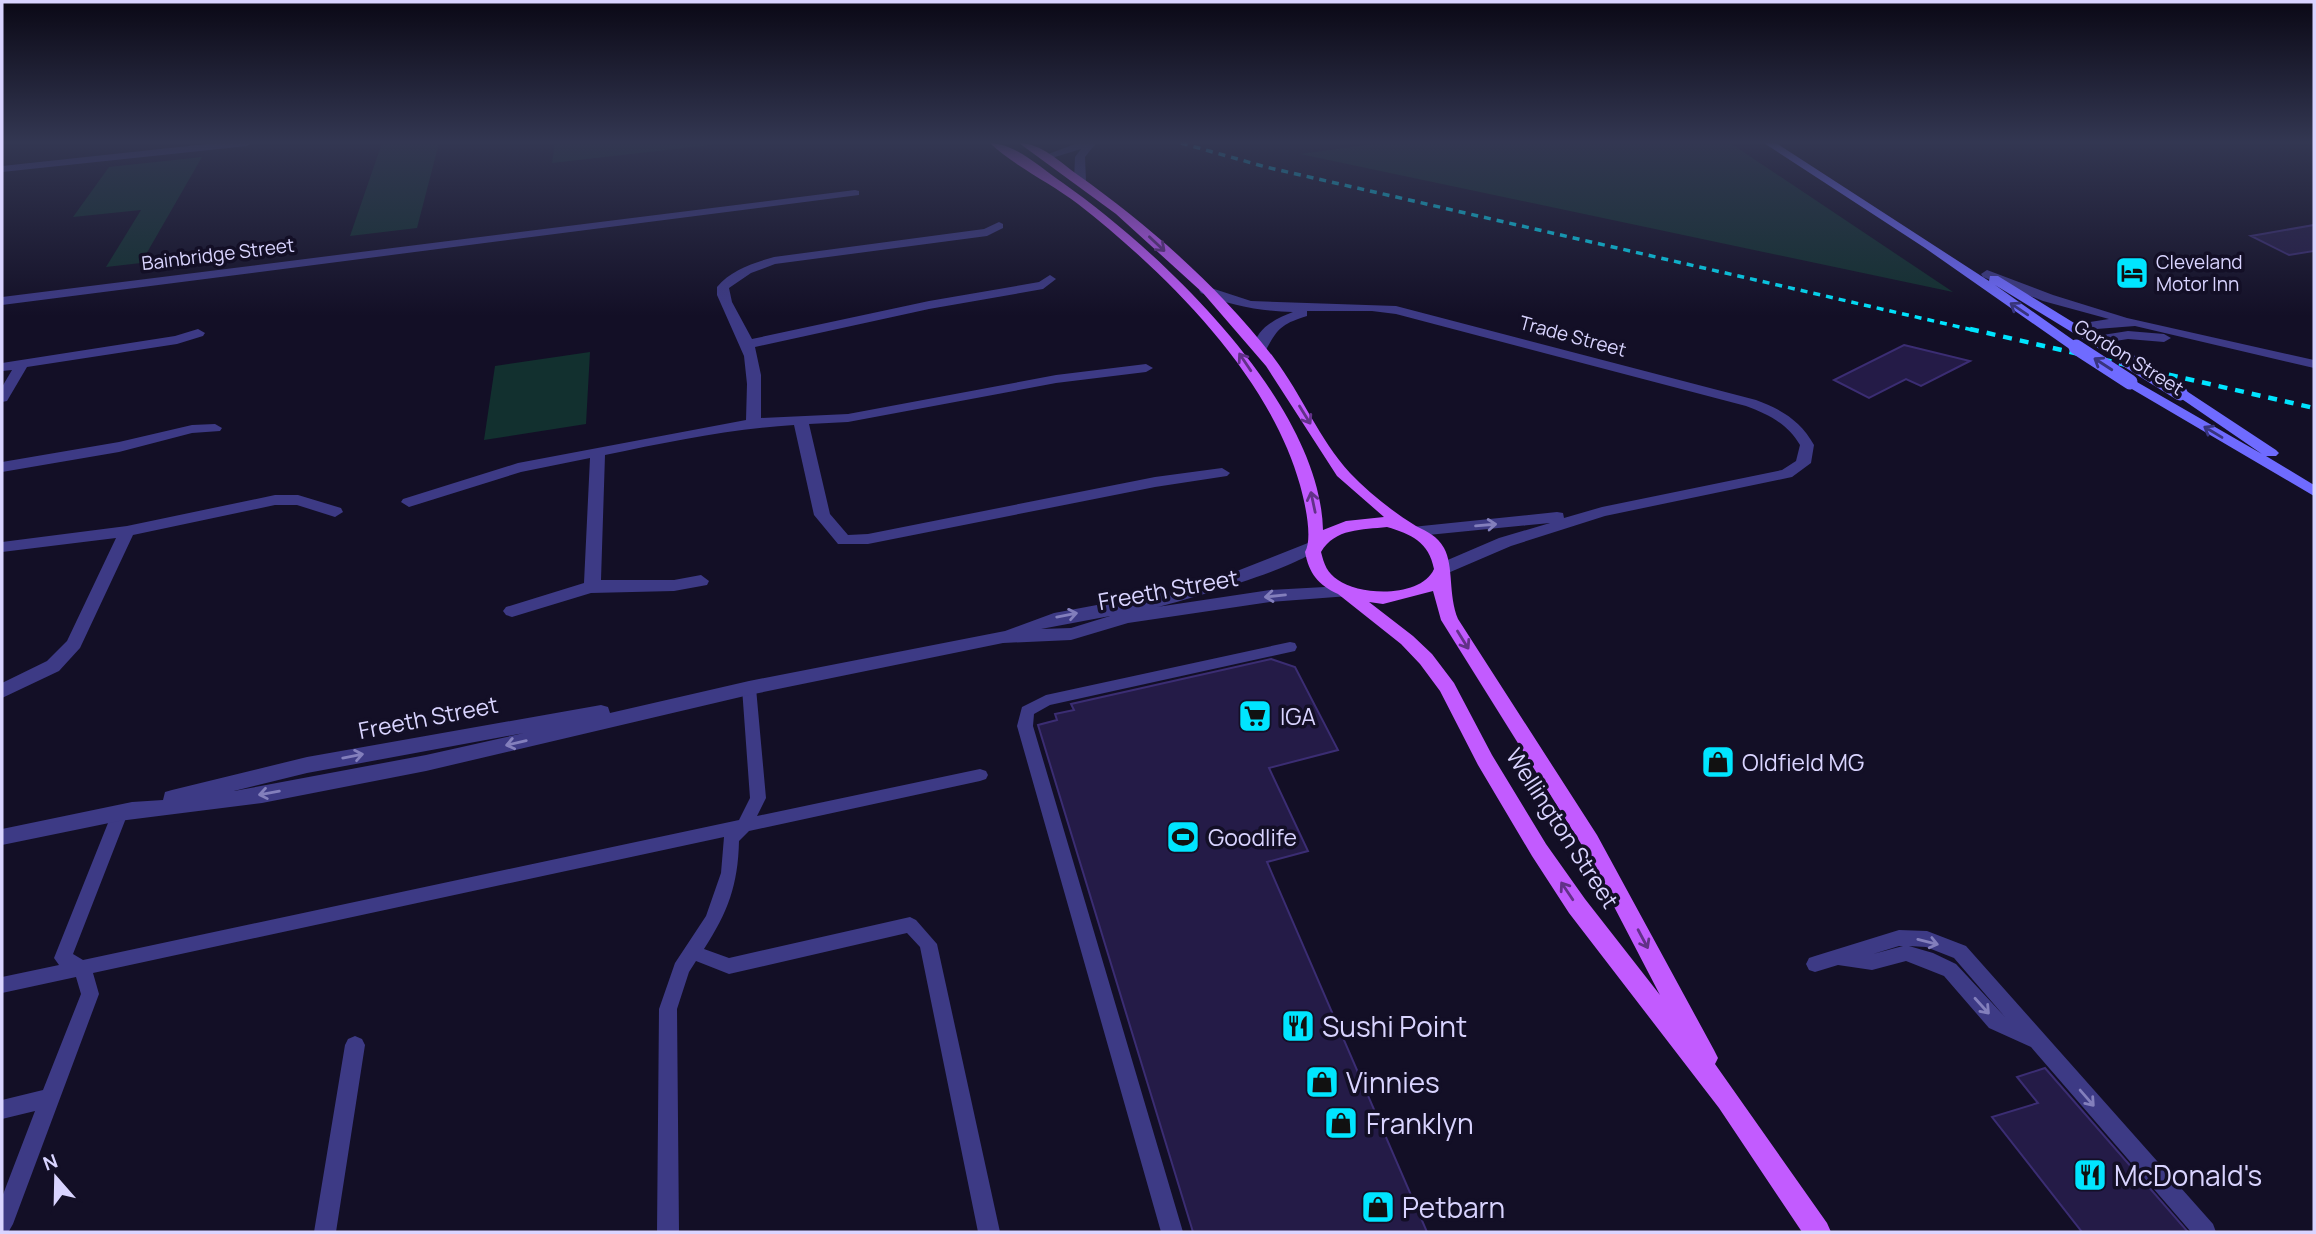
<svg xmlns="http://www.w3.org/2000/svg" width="2316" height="1234" viewBox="0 0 2316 1234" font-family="Manrope,sans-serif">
<rect width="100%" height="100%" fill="#130f26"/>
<path fill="#12302f" d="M382 143H439L417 228 350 236Z
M555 143H728L552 163Z
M1381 143H1730L1953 292 1300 154Z
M202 157 141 263 106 267 141 210 73 217 109 167Z
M590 352 586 424 484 440 495 366Z"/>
<path fill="#241b47" stroke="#3b2d73" stroke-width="2" d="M2314 225V251L2289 255 2251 236Z
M1904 345 1970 361 1921 386 1906 379 1869 398 1834 380Z
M1271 659 1295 667 1338 750 1269 768 1308 851 1267 862 1427 1232H1193L1038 725 1057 720 1055 714 1074 710 1071 704Z
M2045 1068 2188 1232H2082L1992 1117 2038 1103 2017 1077Z"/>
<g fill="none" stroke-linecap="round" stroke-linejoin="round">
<path fill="#3d3a85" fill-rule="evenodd" d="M1290 642 1295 643 1297 647 1295 651 1050 705 1034 714 1033 726 1183 1232H1161L1017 726 1022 707 1046 695Z
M749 683 754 684 756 688 766 798 757 816 980 769 986 771 988 775 986 779 980 781 749 831 739 841C738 885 728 912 704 949L729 958 910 917 916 920 937 944 1000 1232H978L920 947 907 933 729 974 696 961 689 972 677 1009 679 1232H657L659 1009 675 963 706 916 721 873 724 837 93 973 99 994 13 1224 9 1231 2 1232V1197L35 1111 2 1119V1100L43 1090 81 994 76 977 2 993V977L59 965 54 958 114 808 120 807 126 808 128 813 73 954 83 960 739 820 750 798 742 688 744 684Z
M1899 930 1927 931 1966 946 2213 1224 2216 1232H2191L2031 1047 1989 1028 1944 976 1906 961 1872 970 1838 965 1815 972 1809 970 1806 964 1809 958 1815 956ZM1899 946H1903L1873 954ZM1909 946 1926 947 1954 958 2005 1017 1956 964 1933 953Z
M355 1036 362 1039 365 1045 336 1232H314L345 1045 348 1039Z"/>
<path fill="#3d3a85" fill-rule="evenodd" d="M216 143H252L247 146 2 172V166Z
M1078 143H1096L1085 157 1086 181 1080 184 1074 181 1075 157 1081 149 1045 160 1040 157Z
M855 190 859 191V195L2 305V297Z
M999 222 1003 224V228L987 236 775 264 751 273 729 288 732 302 752 339 929 301 1039 282 1050 275 1056 279 1043 289 929 309 755 347 761 375V418L848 414 1056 375 1146 364 1153 368 1146 372 1056 383 848 422 809 424 830 514 848 535 868 534 1155 477 1222 468 1230 473 1227 476 1155 487 868 544H838L814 515 794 425C730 429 668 442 605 455L601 580H674L701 575 709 581 707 585 674 591 591 593 512 617 506 615 503 611 506 607 584 583 590 458 521 472 409 507 401 502 403 499 518 463 746 420 747 384 744 356 717 295V287C731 270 753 263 774 257L984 229Z
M1987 270 2053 295 2127 318 2314 360V368L2135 326 2071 331V325L2109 319 2043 301 1983 277 1981 274Z
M1205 286 1251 301 1396 306 1756 400C1781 409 1801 421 1814 445L1811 463 1792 477 1605 516 1511 546 1448 573H1436L1434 569 1436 565 1499 538 1550 523 1418 536 1412 535 1410 531 1412 527 1557 512 1563 513 1564 518 1602 507 1782 470 1796 461 1800 445C1788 424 1768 414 1746 406L1396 314 1372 311H1307V316C1281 324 1277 329 1265 352H1255C1251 331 1276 318 1293 312 1260 311 1231 306 1201 293L1199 290Z
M198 329 205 333 203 336 177 344 27 367 7 401 2 402V387L12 370 2 371V363L175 336Z
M2128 331 2164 334 2171 338 2164 342 2128 339 2096 344 2089 340 2096 336Z
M215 424 222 428 220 431 192 433 119 452 2 472V462L119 442 192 425Z
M275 495H298L341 508 343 512 335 517 297 505H275L133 535 80 648 59 671 2 698V683L47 661 67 641 116 538 2 552V542L127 526Z
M1313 541 1321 546C1305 566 1186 600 1157 607L1270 590 1343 586 1352 592 1349 596 1270 602 1128 623 1071 640 1003 643 749 695 426 771 262 803 119 821 2 845V829L132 802 163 800 165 792 172 790 307 757 601 705 608 707 610 713 749 681 1005 631 1054 613 1172 591 1237 571ZM1110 616 1071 628 1041 629ZM524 733 426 755 234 791 307 773Z"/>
<path fill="#6f6bff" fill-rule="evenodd" d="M1764 143H1776L1989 281 1990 276H1998L2131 358 2124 362 2119 361 1995 285 2083 347 2076 351 2071 350 1925 248Z
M2130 378 2262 454 2173 393 2175 390H2185L2276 450 2279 453 2276 456H2266L2314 485V496L2125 385V379Z"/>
<path fill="#c25bff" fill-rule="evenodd" d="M990 143C1015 143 1042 169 1063 183 1161 252 1320 402 1323 530L1346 521 1384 517 1337 476 1266 366 1203 293 1116 214 1019 143C1041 143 1060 162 1078 175 1150 226 1220 288 1274 358 1302 395 1319 439 1350 473 1369 493 1393 512 1416 526 1428 532 1437 536 1444 548 1454 566 1448 595 1458 619L1597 835 1714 1050 1718 1058 1715 1064 1827 1223 1831 1232H1802L1719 1108 1569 913 1532 856 1478 765 1440 691 1420 664 1401 644 1338 594C1318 585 1309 573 1305 552 1313 538 1305 503 1300 485 1269 374 1166 273 1078 204 1051 183 1014 166 990 143ZM1387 527C1411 534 1429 542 1434 569 1421 598 1360 596 1338 580 1327 573 1324 564 1321 552 1335 528 1362 530 1387 527ZM1433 591 1441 620 1583 847 1660 995 1585 899 1546 844 1492 755 1454 683 1432 654 1413 636 1369 602 1383 604Z"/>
<path stroke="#00e5ff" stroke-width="3.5" stroke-dasharray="7 6" stroke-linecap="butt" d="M1181 143 1266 167 1977 331"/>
<path stroke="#00e5ff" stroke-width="4.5" stroke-dasharray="9 8" stroke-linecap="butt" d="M1970 329 2314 408"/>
<path stroke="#6f6bff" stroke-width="15" d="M2076 347 2130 382
M2124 358 2180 393"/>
</g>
<defs><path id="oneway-shaft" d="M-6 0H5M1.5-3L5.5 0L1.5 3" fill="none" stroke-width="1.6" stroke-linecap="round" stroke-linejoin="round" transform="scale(1.75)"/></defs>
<g stroke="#623188">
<use href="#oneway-shaft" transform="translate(1157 244) rotate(43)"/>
<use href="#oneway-shaft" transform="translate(1245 362) rotate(-124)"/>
<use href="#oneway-shaft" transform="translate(1305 415) rotate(58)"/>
<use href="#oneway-shaft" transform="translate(1313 502) rotate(-102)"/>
<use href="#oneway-shaft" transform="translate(1463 640) rotate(58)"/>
<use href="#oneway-shaft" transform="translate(1567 891) rotate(-124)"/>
<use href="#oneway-shaft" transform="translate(1643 939) rotate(62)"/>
</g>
<g stroke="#38347d">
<use href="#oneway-shaft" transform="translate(2019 309) rotate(-146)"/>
<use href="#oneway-shaft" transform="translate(2103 364) rotate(-147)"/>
<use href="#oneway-shaft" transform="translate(2213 432) rotate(-149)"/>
</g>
<g stroke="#837fbc">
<use href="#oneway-shaft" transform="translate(1486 525) rotate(-5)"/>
<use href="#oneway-shaft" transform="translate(1275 596) rotate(174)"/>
<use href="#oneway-shaft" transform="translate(1067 615) rotate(-11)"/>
<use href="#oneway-shaft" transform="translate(516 743) rotate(167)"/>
<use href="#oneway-shaft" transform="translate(353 756) rotate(-11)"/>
<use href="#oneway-shaft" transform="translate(269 793) rotate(170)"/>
<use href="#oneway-shaft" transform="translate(1928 942) rotate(14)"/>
<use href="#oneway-shaft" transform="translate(1982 1006) rotate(48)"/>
<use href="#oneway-shaft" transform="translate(2087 1098) rotate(49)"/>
</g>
<linearGradient id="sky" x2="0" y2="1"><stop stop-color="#0a0815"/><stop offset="0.45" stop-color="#333752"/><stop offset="1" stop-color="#333752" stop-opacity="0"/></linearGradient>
<rect width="2316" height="316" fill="url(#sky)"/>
<defs>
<symbol id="hotel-square" viewBox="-11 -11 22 22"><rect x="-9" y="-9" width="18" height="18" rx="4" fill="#00e5ff" stroke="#130f26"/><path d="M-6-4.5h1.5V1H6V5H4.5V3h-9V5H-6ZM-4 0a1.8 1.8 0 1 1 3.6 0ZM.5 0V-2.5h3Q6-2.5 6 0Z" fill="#111"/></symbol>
<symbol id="supermarket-square" viewBox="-11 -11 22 22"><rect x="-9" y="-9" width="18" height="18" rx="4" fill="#00e5ff" stroke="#130f26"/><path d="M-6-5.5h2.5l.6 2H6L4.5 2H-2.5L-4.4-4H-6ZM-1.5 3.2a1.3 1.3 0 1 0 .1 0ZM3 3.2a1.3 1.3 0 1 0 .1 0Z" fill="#111"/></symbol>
<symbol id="shop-square" viewBox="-11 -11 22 22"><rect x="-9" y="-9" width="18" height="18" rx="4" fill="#00e5ff" stroke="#130f26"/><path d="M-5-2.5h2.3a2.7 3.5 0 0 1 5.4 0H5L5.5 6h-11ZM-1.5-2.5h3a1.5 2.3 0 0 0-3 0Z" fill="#111"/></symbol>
<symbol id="stadium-square" viewBox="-11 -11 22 22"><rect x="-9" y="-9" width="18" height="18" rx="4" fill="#00e5ff" stroke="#130f26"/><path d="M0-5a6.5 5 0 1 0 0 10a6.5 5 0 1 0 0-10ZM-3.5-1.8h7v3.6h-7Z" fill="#111"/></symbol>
<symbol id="restaurant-square" viewBox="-11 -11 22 22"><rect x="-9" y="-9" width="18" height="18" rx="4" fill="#00e5ff" stroke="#130f26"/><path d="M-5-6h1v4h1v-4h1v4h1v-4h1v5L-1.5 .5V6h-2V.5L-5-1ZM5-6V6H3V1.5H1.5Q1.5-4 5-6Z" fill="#111"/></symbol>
</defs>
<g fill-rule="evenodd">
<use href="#hotel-square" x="2113" y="254" width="38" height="38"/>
<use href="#supermarket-square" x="1236" y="697" width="38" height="38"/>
<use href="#shop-square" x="1699" y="743" width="38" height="38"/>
<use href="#stadium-square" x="1164" y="818" width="38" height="38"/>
<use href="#restaurant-square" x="1279" y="1007" width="38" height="38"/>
<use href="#shop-square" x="1303" y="1063" width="38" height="38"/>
<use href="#shop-square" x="1322" y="1104" width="38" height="38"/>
<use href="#restaurant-square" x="2071" y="1156" width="38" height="38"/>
<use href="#shop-square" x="1359" y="1188" width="38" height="38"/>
</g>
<g text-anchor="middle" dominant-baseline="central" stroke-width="7" stroke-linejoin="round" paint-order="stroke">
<g font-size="19" fill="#d9d4ff" stroke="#130f26">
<text transform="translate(218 254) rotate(-7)">Bainbridge Street</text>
<text transform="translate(1573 336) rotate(15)">Trade Street</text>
<text transform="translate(2129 357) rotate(32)">Gordon Street</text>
</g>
<g font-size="19" fill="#d9d4ff" stroke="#130f26" text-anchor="start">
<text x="2156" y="262">Cleveland<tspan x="2156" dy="22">Motor Inn</tspan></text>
</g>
<g font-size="23" fill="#d9d4ff" stroke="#130f26">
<text transform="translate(1168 589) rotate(-10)">Freeth Street</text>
<text transform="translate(428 717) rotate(-11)">Freeth Street</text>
<text transform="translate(1563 828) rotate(57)">Wellington Street</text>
</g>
<g font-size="23" fill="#d9d4ff" stroke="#130f26" text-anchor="start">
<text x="1280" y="716">IGA</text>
<text x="1742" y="762">Oldfield MG</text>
<text x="1208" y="837">Goodlife</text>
</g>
<g font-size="28" fill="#d9d4ff" stroke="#130f26" text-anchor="start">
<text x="1322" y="1026">Sushi Point</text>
<text x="1346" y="1082">Vinnies</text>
<text x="1366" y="1123">Franklyn</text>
<text x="2114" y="1175">McDonald's</text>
<text x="1402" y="1207">Petbarn</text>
</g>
</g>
<rect width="2316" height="1234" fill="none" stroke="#d9d4ff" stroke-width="7"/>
<g transform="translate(56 1178) rotate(340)" stroke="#130f26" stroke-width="5" paint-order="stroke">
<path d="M0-5L12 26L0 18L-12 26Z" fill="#d9d4ff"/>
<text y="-10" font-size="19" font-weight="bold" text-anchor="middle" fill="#d9d4ff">N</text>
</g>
</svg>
